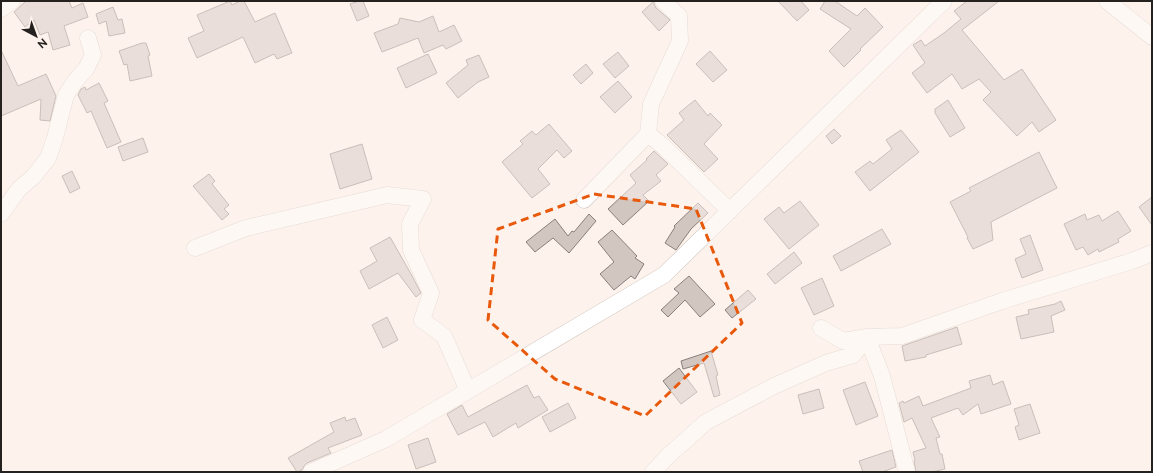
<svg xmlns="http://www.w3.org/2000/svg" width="1153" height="473" viewBox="0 0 1153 473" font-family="Raleway,sans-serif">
<rect width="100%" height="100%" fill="#fef2ec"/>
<path fill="#d1c6c0" stroke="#8a807b" d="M26 1H69L72 8 83 3 88 17 64 26 70 45 53 50 48 32 40 35 34 20 25 27 14 12Z
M230 1 232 5 240 1H244L255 22 275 13 292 53 277 59 274 54 255 63 243 37 197 58 188 38 204 31 197 15Z
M359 1H363L369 16 357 21 350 4Z
M654 1V4L656 8 670 20 659 31 642 12Z
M778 1H801L809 10 797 21Z
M825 1H835L857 16 865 8 883 27 860 49 861 50 844 67 829 51 851 29 820 9Z
M967 1H999L962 30 1004 80 1022 69 1056 120 1039 132 1032 122 1017 136 983 100 991 92 979 79 962 89 952 74 927 93 912 73 925 63 913 45 921 40 925 46 944 33 961 19 954 11Z
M113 7 118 20 122 19 125 33 109 36 106 21 99 24 96 14Z
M433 16 439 32 454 25 462 41 446 49 443 45 424 53 418 38 382 52 374 33 398 24 400 18 419 22Z
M142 43H146L150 55 148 56 152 76 130 81 127 64 124 65 119 51Z
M1 50 18 86 46 74 56 96 50 121 40 120 41 99 1 116Z
M710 51 727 70 713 82 696 64Z
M618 52 629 66 615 78 603 64Z
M428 54 437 73 406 88 397 68Z
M479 55 489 77 478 82 458 98 446 83 468 65 466 60Z
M586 64 593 73 581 84 573 75Z
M618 81 632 97 615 113 600 97Z
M99 83 108 101 104 103 121 142 107 148 91 111 87 113 78 95 81 89 85 87 86 90Z
M695 100 708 116 710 113 722 125 704 144 718 159 704 172 667 135 684 120 679 113Z
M948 100 965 128 950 137 935 113V109Z
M549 124 572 151 564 158 557 150 538 169 550 184 532 198 502 162 523 144 520 141 532 131 536 135Z
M834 129 841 136 832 144 826 136Z
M901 130 919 152 870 191 855 172 870 161 873 164 892 149 886 140Z
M143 138 148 152 123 161 118 147Z
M362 144 372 179 340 189 330 154Z
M654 151 668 164 656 175 661 181 643 195 649 201 623 225 608 209 636 183 630 175 647 160 646 159Z
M1039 152 1057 188 991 222 993 240 973 249 967 238 968 237 950 202 971 191 969 188Z
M72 171 80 188 70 193 62 176Z
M209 174 215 181 212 184 229 205 224 209 229 214 222 220 193 186Z
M1152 197V225L1139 207Z
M800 201 819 225 789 249 764 219 779 207 784 213Z
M698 203 708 213 691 229 676 250 665 243 675 227 674 226Z
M1118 211 1131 231 1118 239 1119 242 1099 252 1098 249 1088 255 1083 247 1076 250 1064 224 1085 214 1087 220 1099 215 1102 221Z
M589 214 596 221 569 253 553 238 535 252 526 242 555 219 568 236 572 231 574 232Z
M882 229 891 244 841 271 833 256Z
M612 230 637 256 635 258 644 264 635 279 631 276 614 290 600 274 614 262 598 242Z
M1030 235 1043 270 1022 278 1015 259 1026 254 1020 239Z
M390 237 411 274 421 293 416 297 398 273 369 289 360 271 377 261 370 248Z
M794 252 802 263 775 284 767 274Z
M689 276 715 304 700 317 685 300 668 317 661 310 679 293 674 289Z
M822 278 834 306 814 315 801 288Z
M748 290 756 299 732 318 725 310Z
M1061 301 1065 310 1051 316 1054 332 1021 339 1016 317 1029 314 1028 310 1055 304Z
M387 317 398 340 383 348 372 325Z
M957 327 962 344 926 355V357L905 361 902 346Z
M711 351 718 375 716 376 720 395 714 397 704 363 683 369 681 361Z
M679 368 697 392 681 404 663 381Z
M990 375 993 385 1003 381 1011 404 981 414 978 404 963 415 958 408 931 418 940 437 936 438 940 454H942L945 469 932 472H916L914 461 915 460 913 452 926 448 912 418 904 422 899 403 903 401 904 403 919 396 923 406 971 388 969 381Z
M865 382 878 416 856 425 843 390Z
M527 385 534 398 539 396 548 410 518 428 516 423 493 437 485 422 458 435 447 414 462 405 468 417Z
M819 389 824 408 803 414 798 395Z
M568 403 576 418 550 432 542 417Z
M1030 404 1040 433 1019 440 1015 427 1019 425 1014 409Z
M345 417 346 421 355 418 362 435 328 448 331 453 307 463 304 466 302 470 297 472 288 458 334 432 330 423Z
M428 438 436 462 416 469 408 445Z
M892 450 896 467 882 472H863L859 461Z"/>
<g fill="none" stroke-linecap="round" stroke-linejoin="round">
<defs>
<path id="minor" d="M1107 1 1152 37
M1 9 12 1
M648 134 663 146 730 211
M584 200 648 134 651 104 680 41 679 16 663 1
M1 214 19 189 34 176 48 158 55 138 66 95 76 80 86 69 93 55 88 38
M195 248 246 228 387 195 423 199 410 224 411 250 431 293 422 320 444 336 468 391
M821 328 843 341 867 337 902 336 1002 301 1132 261 1152 253
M867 337 882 376 907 472
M311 472 386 439 664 275 944 1
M653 472 668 456 706 422 774 386 826 363 853 355 867 337"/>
</defs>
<use href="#minor" stroke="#cbc0ba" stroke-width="17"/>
<use href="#minor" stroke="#fff" stroke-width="16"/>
</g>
<path d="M0 0H1153V473H0ZM594 194 696 209 742 323 645 416 555 379 488 320 498 229Z" fill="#fef2ec" fill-opacity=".55" fill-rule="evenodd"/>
<path fill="none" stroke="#e8590c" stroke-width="3" stroke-dasharray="8 5" stroke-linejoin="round" d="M594 194 696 209 742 323 645 416 555 379 488 320 498 229Z"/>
<rect width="1153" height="473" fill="none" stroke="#25211f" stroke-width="4"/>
<g transform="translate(36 36) rotate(139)" stroke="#fef2ec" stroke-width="3" paint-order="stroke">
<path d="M0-3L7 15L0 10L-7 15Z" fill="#25211f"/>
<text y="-6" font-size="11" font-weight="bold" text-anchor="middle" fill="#25211f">N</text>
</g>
</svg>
